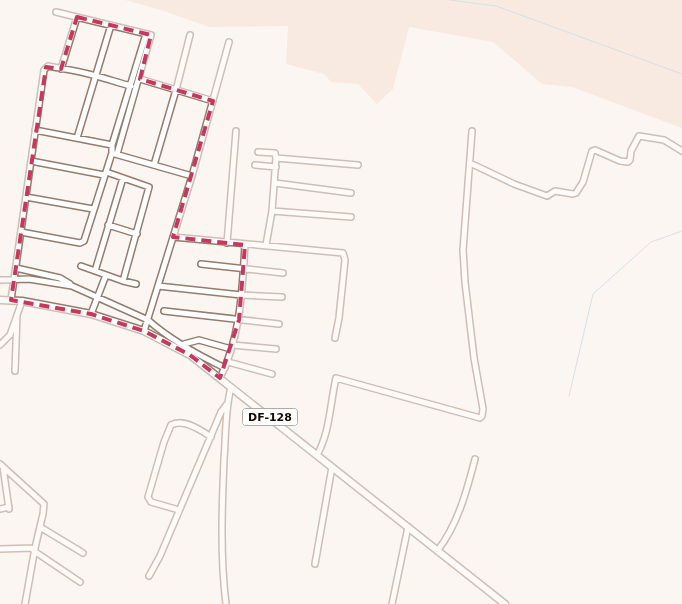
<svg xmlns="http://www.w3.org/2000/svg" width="682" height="604" viewBox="0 0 682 604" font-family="'DejaVu Sans',sans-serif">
<rect width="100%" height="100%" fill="#fcf6f2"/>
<path fill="#f4dbca" d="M125 0H682V128L572 87 542 84 493 42 409 27 393 89 377 104 358 84 331 82 324 74 286 64 288 26 209 27 161 10Z"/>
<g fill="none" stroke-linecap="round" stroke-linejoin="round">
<path stroke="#a2c8df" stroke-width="1" d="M450 0 496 6 682 74
M569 396 593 294 651 242 682 231"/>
<defs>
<path id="minor" d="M56 12 151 35 117 154
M61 69 77 17
M140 79 213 101
M35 130 112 145
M77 138 111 25
M258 152 275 153 276 158 272 211 266 245
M115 154 192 176
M276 158 358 165
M31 161 104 175
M470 163 514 184 547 196 555 191 573 194 576 193 583 182 592 151 595 150 620 161 628 162 630 160 631 151 639 136 664 140 682 151
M154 165 176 90 190 35
M255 165 276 167
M109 173 149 187 123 281 95 271 123 178
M275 183 351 193
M26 197 93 209
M272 211 351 217
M108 225 137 234
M21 232 80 243 84 241 112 153V145L146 34
M173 237 343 253 345 260 339 318 335 338
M227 243 236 131
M201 264 283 273
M81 266 95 271
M16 268 60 278 70 284
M0 280 29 279 72 286 148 320C168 338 200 356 225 368
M123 281 136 284
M158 286 241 295 282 297
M11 300 44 70 48 66C64 69 80 71 96 76 108 79 119 83 131 86
M164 311 279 324
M91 314 106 275
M144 331 192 176 229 42
M184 344 199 340 231 349
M0 345 10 335 22 301
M233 345 276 349
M228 362 272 374
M15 371 17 315
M220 378C241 336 242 290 245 245
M317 455C330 432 330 404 336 378L480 418 482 416 483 409 474 358 465 282 463 250 472 131
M0 464 44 504 43 514 35 548 25 604
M3 467 9 509
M0 509 9 507
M179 510 151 502 148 497 164 442 171 425C183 418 201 430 211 437
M40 527 83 553
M0 549 35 548
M438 550C458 524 467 490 475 459
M34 551 80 582
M315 564 332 467
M149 576 160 556 221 412 227 404
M226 604C220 556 222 507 224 459 226 435 225 410 231 387
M392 604 408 527"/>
<path id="major" d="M0 300 22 301 91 314 144 331 190 355 505 604"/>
</defs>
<use href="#minor" stroke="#957c6c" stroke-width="8"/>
<use href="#major" stroke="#957c6c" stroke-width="9"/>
<use href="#minor" stroke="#fff" stroke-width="5"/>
<use href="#major" stroke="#fff" stroke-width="6"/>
</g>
<path d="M0 0H682V604H0ZM77 17 151 35 140 79 213 101 173 237 245 245 239 320 220 378 190 355 144 331 91 314 11 300 46 67 61 69Z" fill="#fcf6f2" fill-opacity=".55" fill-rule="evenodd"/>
<path fill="none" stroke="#c7385e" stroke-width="4" stroke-dasharray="10 6" stroke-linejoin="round" d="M77 17 151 35 140 79 213 101 173 237 245 245 239 320 220 378 190 355 144 331 91 314 11 300 46 67 61 69Z"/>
<g text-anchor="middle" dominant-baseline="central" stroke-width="4" stroke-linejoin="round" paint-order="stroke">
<rect fill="#fff" stroke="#5a5451" stroke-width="1" x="242.5" y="408.5" width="55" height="17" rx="4"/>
<g font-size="11" font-weight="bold" fill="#140b06">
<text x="270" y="417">DF-128</text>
</g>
</g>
</svg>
